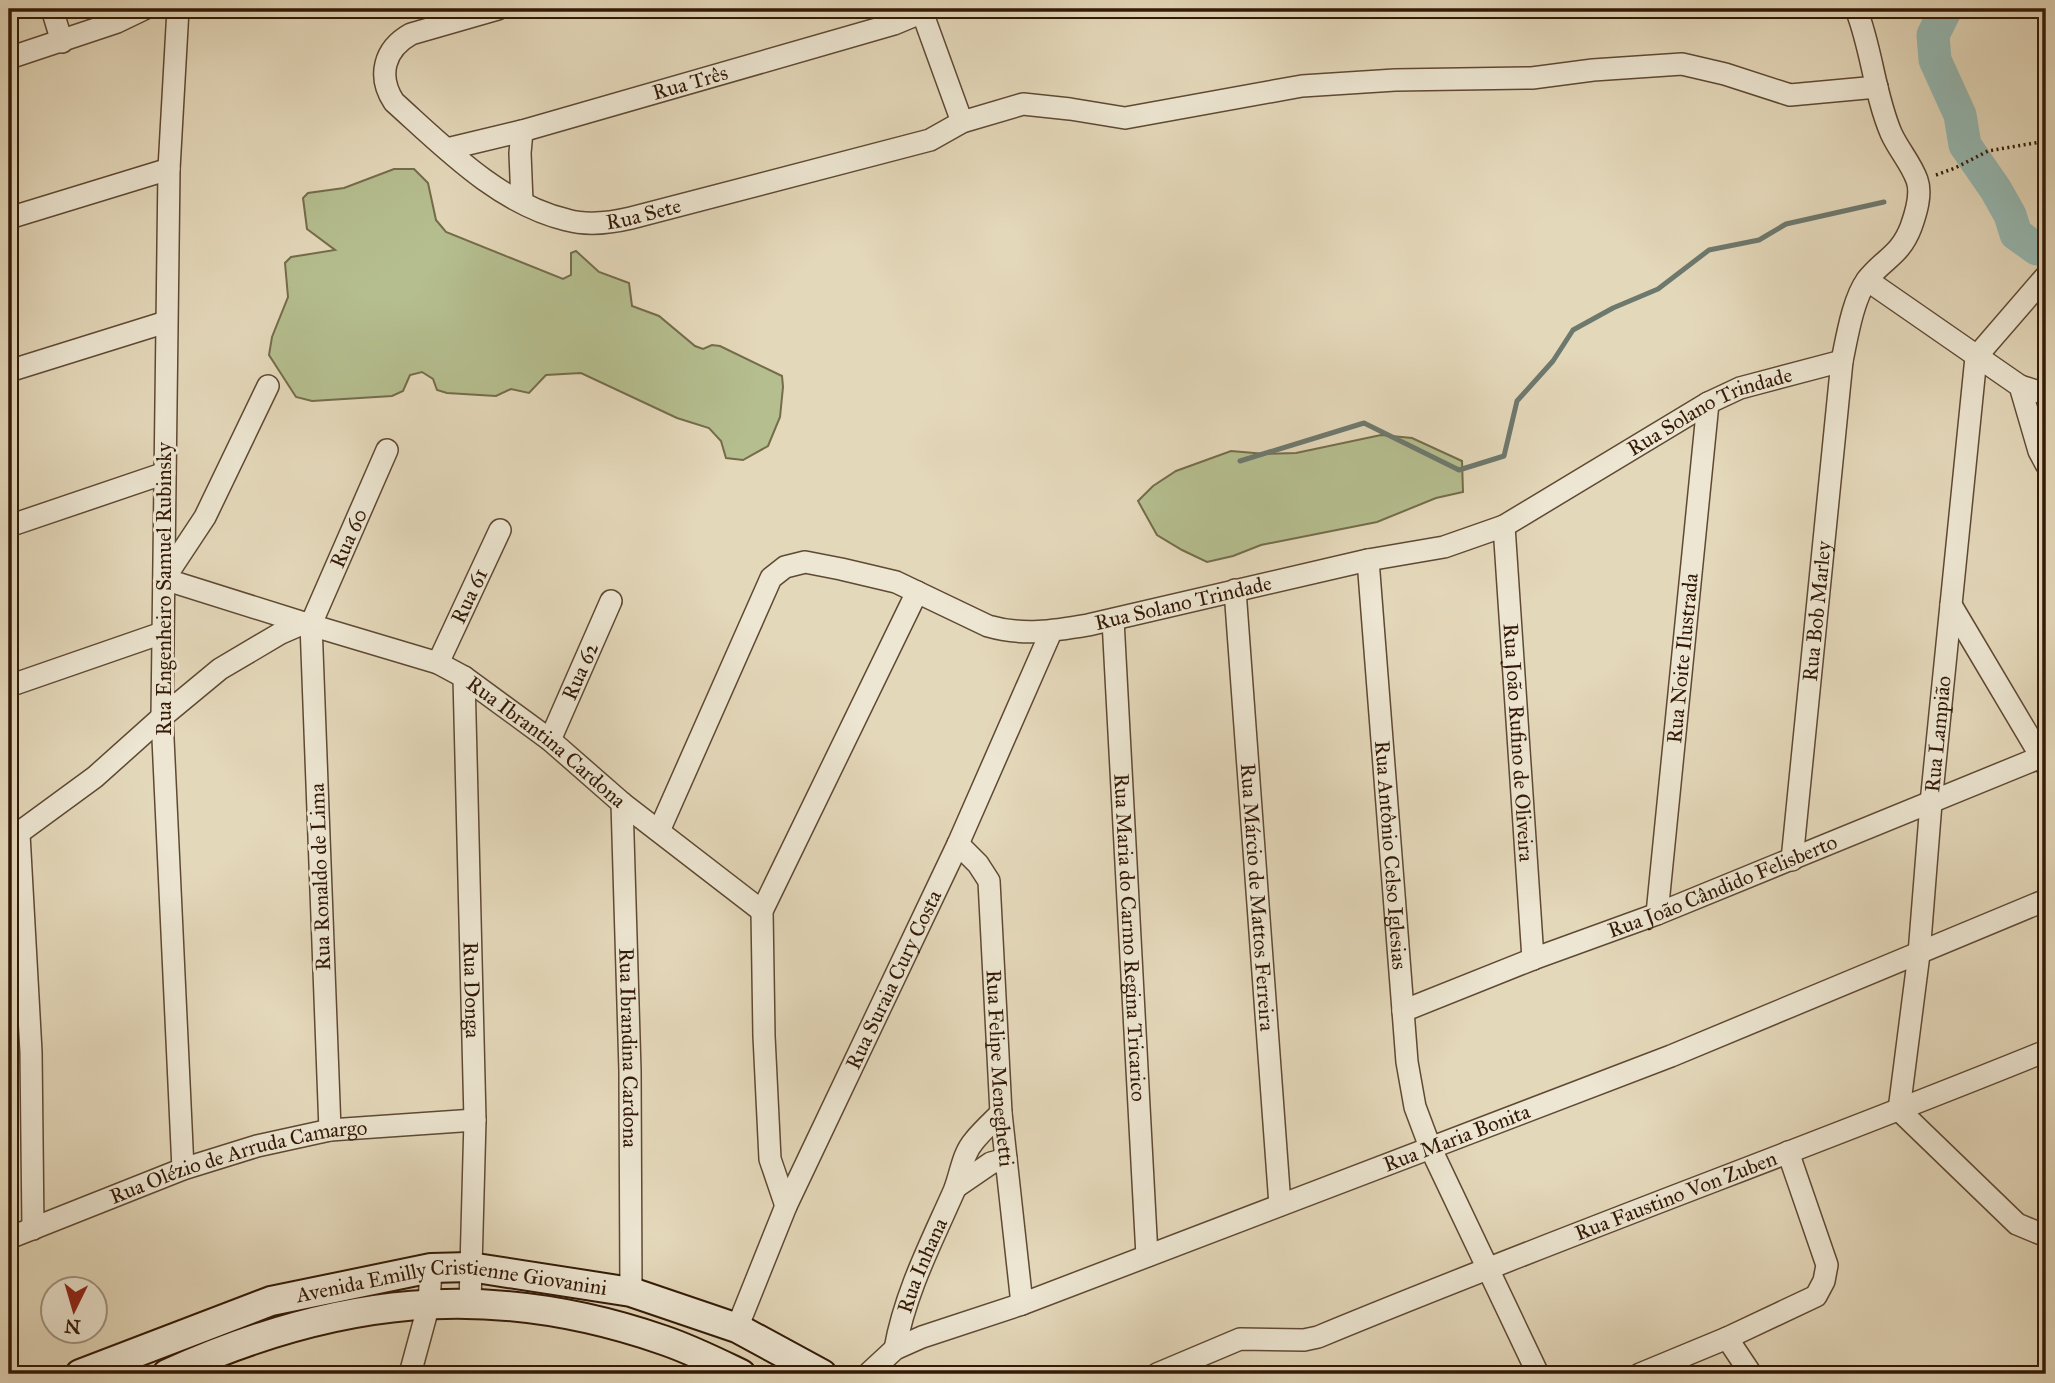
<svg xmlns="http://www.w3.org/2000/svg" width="2055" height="1383" viewBox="0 0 2055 1383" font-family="'IM FELL Great Primer',serif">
<rect width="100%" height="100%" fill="#e4d8ba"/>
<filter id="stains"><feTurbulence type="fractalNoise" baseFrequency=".00286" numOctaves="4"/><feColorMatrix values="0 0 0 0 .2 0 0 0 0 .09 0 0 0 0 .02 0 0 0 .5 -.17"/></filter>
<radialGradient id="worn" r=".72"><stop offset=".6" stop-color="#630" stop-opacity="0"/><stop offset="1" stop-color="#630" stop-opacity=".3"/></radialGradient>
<path fill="#b5be8f" stroke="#746c4a" stroke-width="2" d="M394 169H414L428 183 436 220 446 232 563 279 571 275V253L576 251 599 272 629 283 632 306 659 316 695 346 703 349 712 345 720 346 782 376 783 387 780 417 768 446 743 460 726 458 721 441 709 428 677 418 581 373 546 375 529 393 511 389 496 396 447 393 437 390 433 379 422 372 410 375 403 391 392 396 312 401 296 397 269 355 272 337 288 297 285 263 291 257 335 250 307 229 303 198 308 193 344 188Z
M1381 435 1412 438 1462 461 1463 492 1436 498 1377 522 1261 545 1233 556 1207 562 1182 550 1157 535 1138 501 1153 486 1176 471 1231 451 1266 454 1296 453Z"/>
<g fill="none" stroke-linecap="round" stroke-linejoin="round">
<path stroke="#6e796e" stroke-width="5" d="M1240 461 1364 423 1459 470 1504 456 1517 401 1553 361 1573 330 1613 308 1658 289 1709 250 1759 240 1786 224 1884 202"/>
<path stroke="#95b9b3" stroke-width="33" d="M1946 9 1933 35 1935 60 1960 115 1965 145 1996 190 2010 215 2016 234 2037 249"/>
<defs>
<g id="street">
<path d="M52 9 62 42"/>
<path d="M178 9 169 169 162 717 183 1169"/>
<path id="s1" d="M498 9 411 34C384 49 377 76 394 102 444 147 499 204 567 220 588 226 610 223 631 218L930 140 962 122 1023 104 1070 109 1125 118 1302 86 1395 80 1532 78 1593 70 1682 64 1725 74 1790 95 1877 87"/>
<path d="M921 9 962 122"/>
<path d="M9 58 117 22 144 9"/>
<path d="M522 131 520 153 522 202"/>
<path id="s2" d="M447 149 522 131 894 24 930 9"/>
<path d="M9 218 169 169"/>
<path d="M1867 280 2020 386 2039 451 2046 464"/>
<path d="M9 371 166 322"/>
<path d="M268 386 205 517 164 579 304 623"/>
<path d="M2020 386 2046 394"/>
<path d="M9 526 165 473"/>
<path id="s3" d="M1504 526 1533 959"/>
<path id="s4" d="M1368 560 1407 1062 1415 1107 1430 1147 1538 1374"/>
<path id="s5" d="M1235 590 1280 1205"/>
<path d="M1951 605 2046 765"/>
<path id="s6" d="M1113 620 1147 1256"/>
<path id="s7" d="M438 663 500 530"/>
<path id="s8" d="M464 677 475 1120 470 1304"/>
<path d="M9 686 162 633"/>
<path id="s9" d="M550 740 611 601"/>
<path id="s10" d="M622 803 630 1071 631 1292"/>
<path id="s11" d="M659 831 771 578 785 567 805 562 841 569 896 582 988 626C1023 636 1053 631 1088 625L1368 560 1444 547 1504 526 1708 403 1740 388 1842 361"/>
<path d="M19 834 31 1052 33 1229"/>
<path id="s12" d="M9 840 95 777 162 717 220 669 281 633 304 623 438 663 464 677 550 740 622 803 762 911"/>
<path id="s13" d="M958 844 978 864 989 881 1001 1113 1022 1304"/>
<path id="s14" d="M1792 860 1842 361C1847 337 1853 299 1867 280 1883 259 1900 256 1911 227 1916 213 1922 194 1917 180 1911 163 1898 149 1891 133 1874 93 1872 49 1856 9"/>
<path id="s15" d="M1657 914 1708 403"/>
<path id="s16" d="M1403 1011 1533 959 1657 914 2041 757"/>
<path id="s17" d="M1899 1110 1919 954 1931 803 1976 357 2046 276"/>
<path d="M1899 1110 2017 1224 2046 1236"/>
<path id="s18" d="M330 1130 311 624 387 450"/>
<path d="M956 1187 991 1163 1006 1159"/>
<path d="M786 1206 770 1159 764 1036 762 911 917 592"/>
<path id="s19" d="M9 1238 183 1169 257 1146 330 1130 475 1120"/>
<path id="s20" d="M737 1328 786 1206 958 844 1051 632"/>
<path d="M1727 1338 1751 1374"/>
<path id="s21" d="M895 1349C905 1293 931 1243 954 1191 961 1174 962 1155 974 1141 982 1131 992 1122 1001 1113"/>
<path d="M410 1374 429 1304 431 1268"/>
<path id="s22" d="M868 1374 895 1349 922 1337 1022 1304 1671 1056 2046 900"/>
<path id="s23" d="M1157 1374 1240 1339 1304 1340 1318 1337C1559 1237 1805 1149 2046 1051"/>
<path d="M1640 1374 1727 1338 1816 1296 1824 1281 1827 1265 1788 1152"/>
</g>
<g id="secondary">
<path id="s24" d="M80 1374 271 1301 431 1268 470 1267 631 1292 737 1328 822 1374"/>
<path d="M167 1374C334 1298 487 1279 663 1340 690 1349 716 1362 741 1374"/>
</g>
</defs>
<use href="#street" stroke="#5f4933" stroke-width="24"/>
<use href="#secondary" stroke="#331906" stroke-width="32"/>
<path stroke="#331906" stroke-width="3.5" stroke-dasharray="2 3.5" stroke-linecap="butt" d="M1936 175 1955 168 1988 151 2046 141"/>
<use href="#street" stroke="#ede6d2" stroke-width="21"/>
<use href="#secondary" stroke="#ede6d2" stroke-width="28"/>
</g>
<g text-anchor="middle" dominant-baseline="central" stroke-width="6" stroke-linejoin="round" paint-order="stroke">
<g font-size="21" fill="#331906" stroke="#ede6d2">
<text stroke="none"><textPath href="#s2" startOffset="252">Rua Três</textPath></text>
<text stroke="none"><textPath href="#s1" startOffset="460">Rua Sete</textPath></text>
<text stroke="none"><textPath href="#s11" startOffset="1276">Rua Solano Trindade</textPath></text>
<text stroke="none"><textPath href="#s18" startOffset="600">Rua 60</textPath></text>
<text transform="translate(164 589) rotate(-90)">Rua Engenheiro Samuel Rubinsky</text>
<text stroke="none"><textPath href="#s7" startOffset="74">Rua 61</textPath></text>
<text stroke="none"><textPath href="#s11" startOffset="709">Rua Solano Trindade</textPath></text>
<text stroke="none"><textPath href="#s14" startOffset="250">Rua Bob Marley</textPath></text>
<text stroke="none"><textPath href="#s15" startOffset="257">Rua Noite Ilustrada</textPath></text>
<text stroke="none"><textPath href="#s9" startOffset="75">Rua 62</textPath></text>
<text stroke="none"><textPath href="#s17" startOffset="378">Rua Lampião</textPath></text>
<text stroke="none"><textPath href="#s3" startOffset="217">Rua João Rufino de Oliveira</textPath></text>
<text stroke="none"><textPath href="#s12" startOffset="642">Rua Ibrantina Cardona</textPath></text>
<text stroke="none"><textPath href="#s4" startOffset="296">Rua Antônio Celso Iglesias</textPath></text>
<text transform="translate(320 877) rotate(-92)">Rua Ronaldo de Lima</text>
<text stroke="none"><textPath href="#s16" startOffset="343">Rua João Cândido Felisberto</textPath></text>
<text stroke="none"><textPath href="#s5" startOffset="308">Rua Márcio de Mattos Ferreira</textPath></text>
<text stroke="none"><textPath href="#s6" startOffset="318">Rua Maria do Carmo Regina Tricarico</textPath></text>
<text stroke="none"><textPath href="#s20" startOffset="382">Rua Suraia Cury Costa</textPath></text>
<text stroke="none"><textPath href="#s8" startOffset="313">Rua Donga</textPath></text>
<text stroke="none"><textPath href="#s10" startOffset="245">Rua Ibrandina Cardona</textPath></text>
<text stroke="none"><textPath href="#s13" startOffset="236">Rua Felipe Meneghetti</textPath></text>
<text stroke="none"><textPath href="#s22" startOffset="637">Rua Maria Bonita</textPath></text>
<text stroke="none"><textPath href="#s19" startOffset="243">Rua Olézio de Arruda Camargo</textPath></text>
<text stroke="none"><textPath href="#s23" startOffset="553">Rua Faustino Von Zuben</textPath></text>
<text stroke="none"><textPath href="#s21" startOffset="88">Rua Inhana</textPath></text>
<text stroke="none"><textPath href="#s24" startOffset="388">Avenida Emilly Cristienne Giovanini</textPath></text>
</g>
</g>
<rect width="2055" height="1383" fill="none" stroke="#e4d8ba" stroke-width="35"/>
<rect x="10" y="10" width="2034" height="1362" fill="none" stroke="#331906" stroke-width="3.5"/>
<rect x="18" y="18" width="2020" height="1348" fill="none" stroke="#331906" stroke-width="2"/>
<g transform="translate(74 1310) rotate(185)"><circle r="33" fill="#ede6d2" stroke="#a39480" stroke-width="2"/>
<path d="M0-5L12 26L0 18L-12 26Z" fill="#8f2418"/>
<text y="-10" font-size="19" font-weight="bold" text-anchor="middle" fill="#331906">N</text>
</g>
<rect width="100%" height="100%" filter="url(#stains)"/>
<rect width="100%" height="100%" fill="url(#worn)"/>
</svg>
